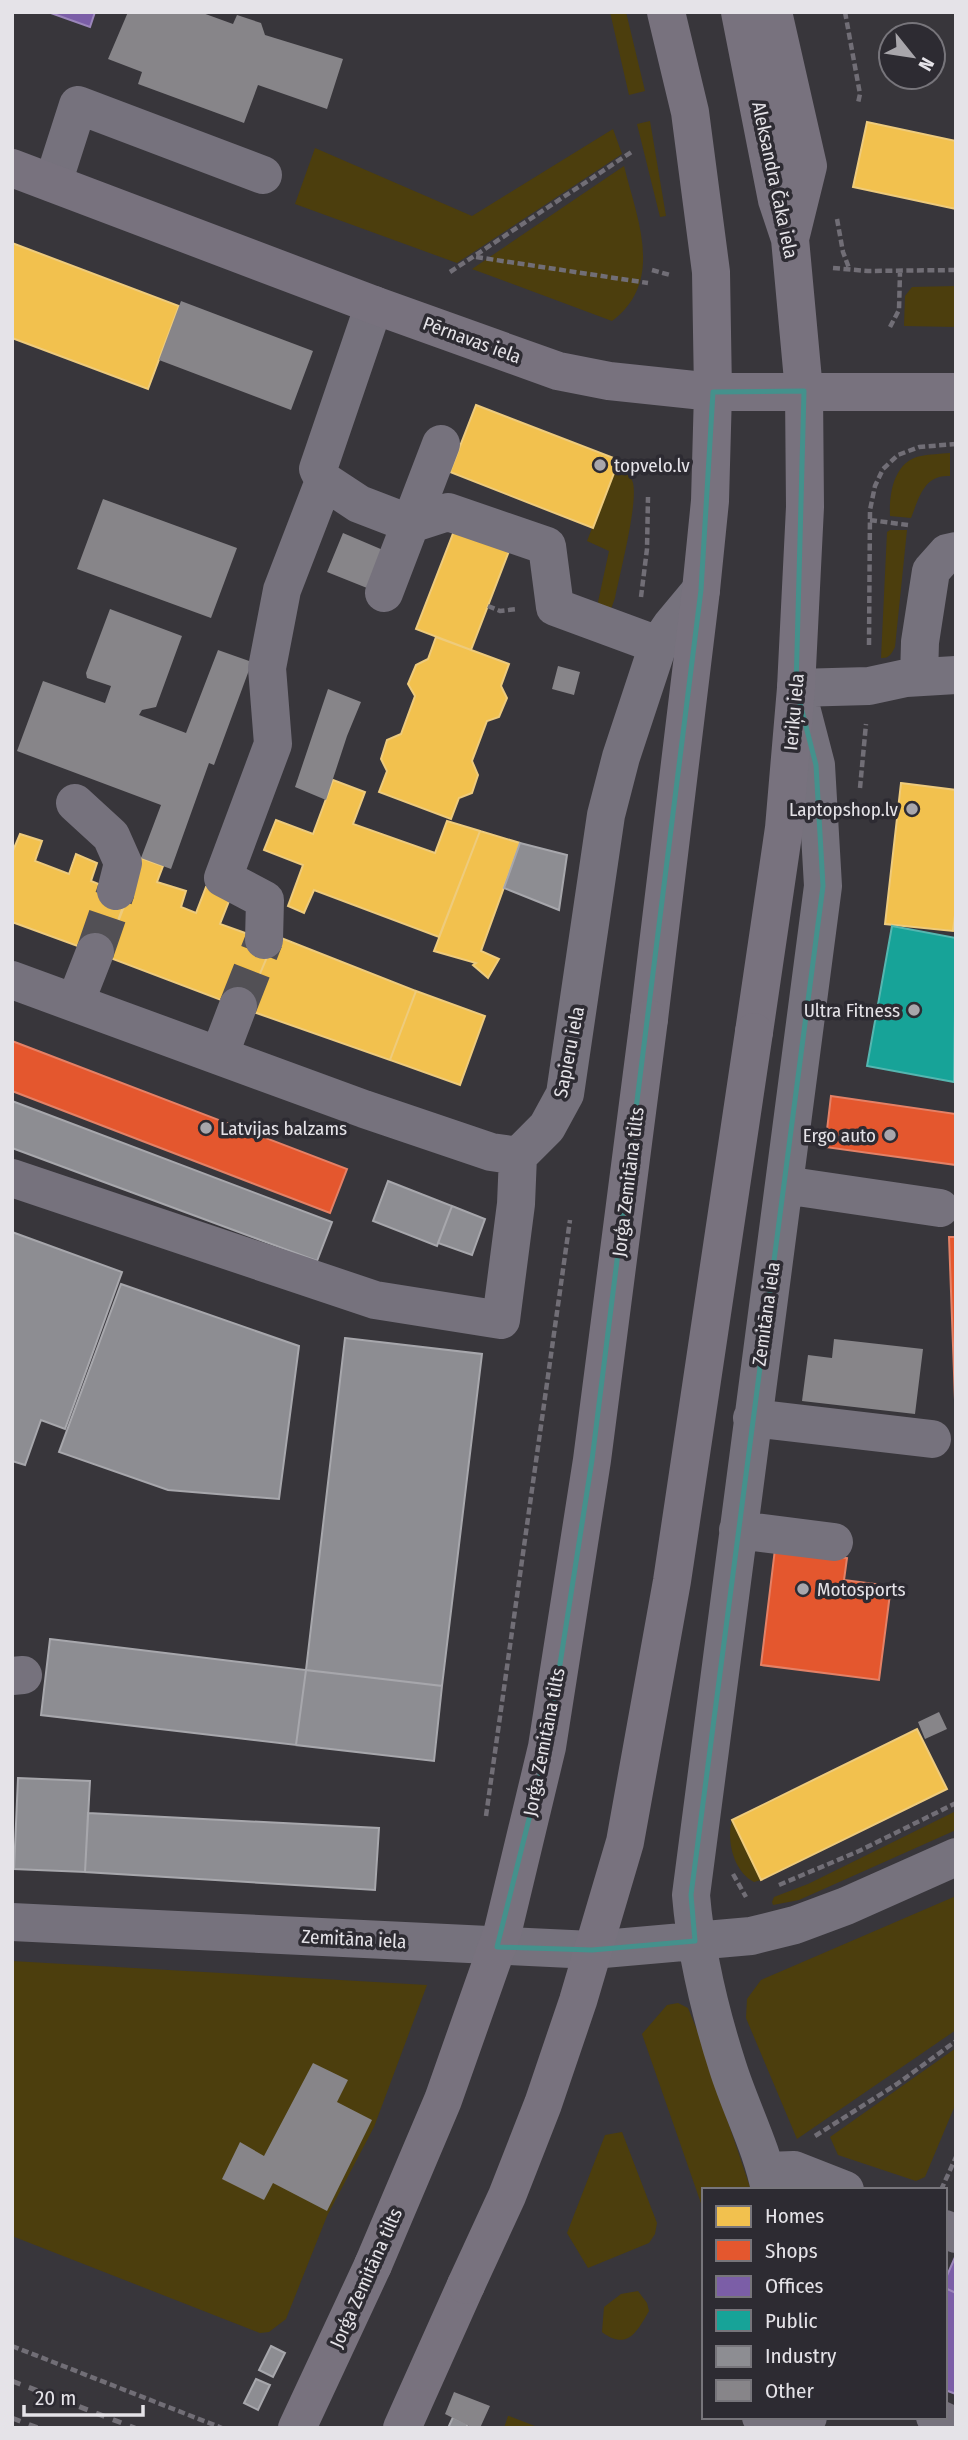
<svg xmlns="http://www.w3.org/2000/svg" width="968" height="2440" viewBox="0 0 968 2440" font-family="'Fira Sans Condensed',sans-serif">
<rect width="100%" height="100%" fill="#38363b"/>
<path fill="#4c3e0d" d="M610 12H626L645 91 629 95Z
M650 121 666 216 660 217 637 124Z
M613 129 622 154 457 263 295 204 315 148 472 216Z
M624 166C637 219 665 281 612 321L472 269Z
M956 286V327L904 326 905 296 912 287Z
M950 453V476C924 474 919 498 911 518L890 516C889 493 894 461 921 456 930 454 940 454 950 453Z
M619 460C626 467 630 473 633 483 638 504 620 573 615 598L611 609 606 610 598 602 609 551 587 541Z
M890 530H907L895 647C892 653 889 659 881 658L887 532Z
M956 1811V1830L799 1900 773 1905 772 1902 774 1897 808 1884Z
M732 1820 761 1880 754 1882C734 1872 726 1841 732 1820Z
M956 1896V2030L797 2139 746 2018 747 1999 761 1980Z
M12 1961 427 1985 374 2127 327 2216 286 2319 269 2332 260 2333 12 2236Z
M678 2003 688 2008 697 2030 751 2190H704V2212L642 2034 667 2005Z
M956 2048V2103L925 2177 916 2181 838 2155 830 2137Z
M622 2132 657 2223 655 2234 649 2243 588 2268 567 2233 605 2135Z
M638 2291 647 2303 649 2311C637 2332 627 2351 602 2332L604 2307 621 2294Z
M508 2416H509L540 2428H504Z"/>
<path fill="#f2c14e" stroke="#eecb7c" stroke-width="2" d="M867 122 956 141V209L853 187Z
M12 243 179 306 148 389 12 338Z
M476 405 619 460 593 528 450 472Z
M454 531 509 551 471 650 416 629Z
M436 637 509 664 501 686 507 698 499 717 487 721 472 761 478 775 472 793 459 798 451 819 379 792 387 771 381 759 387 740 401 734 415 696 408 684 416 665 428 659Z
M333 780 365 792 353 824 435 853 447 821 480 831 439 937 314 890 304 913 288 906 303 865 264 850 276 820 313 834Z
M901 783 956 790V907L953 931 885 924Z
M480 831 520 843 481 951 499 959 488 978 473 965 476 963 434 951Z
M20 834 42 841 35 861 69 874 76 854 97 863 91 881 128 896 105 956 12 922V853Z
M141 858 163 866 157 882 186 891 181 907 196 913 206 887 231 896 220 924 273 943 245 1009 105 956Z
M276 936 416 991 390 1060 245 1009Z
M416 991 485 1016 460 1085 390 1060Z
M917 1729 947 1789 761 1880 732 1820Z"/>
<path fill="#e4572e" stroke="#e48166" stroke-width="2" d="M12 1041 347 1169 330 1213 12 1091Z
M831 1096 956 1114V1165L825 1147Z
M949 1237H956V1427Z
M775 1549 847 1558 844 1580 891 1586 879 1680 761 1665Z"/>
<path fill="#7b5ea7" stroke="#9b86ba" stroke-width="2" d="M48 12H95L90 27Z
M956 2255V2293L945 2288V2280Z
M945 2288 956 2293V2394L945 2390Z"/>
<path fill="#17a398" stroke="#55b6b0" stroke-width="2" d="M892 926 956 938 954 1082 867 1066Z"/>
<path fill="#8d8d92" stroke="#a7a7ac" stroke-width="2" d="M520 843 567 855 559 910 504 888Z
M12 1101 332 1222 317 1261 12 1148Z
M388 1181 452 1206 437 1246 373 1221Z
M452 1206 485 1219 472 1255 438 1243Z
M12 1232 122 1272 65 1429 41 1420 25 1465 12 1461Z
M121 1284 299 1346 279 1499 168 1490 59 1452Z
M345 1338 482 1354 442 1686 306 1670Z
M50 1639 306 1670 296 1745 41 1715Z
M306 1670 442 1686 434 1761 296 1745Z
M18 1778 90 1781 85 1872 14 1869Z
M88 1813 379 1828 375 1890 85 1872Z
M271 2346 285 2353 273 2377 259 2370Z
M256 2379 270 2385 258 2410 244 2403Z
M453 2417 468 2424 466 2428H448Z"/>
<path fill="#878589" d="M128 12H200L233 24 237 15 261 23 265 35 343 59 327 109 258 85 244 123 138 84 142 72 108 59Z
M181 301 313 351 291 410 159 360Z
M103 499 237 548 211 618 77 569Z
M343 533 383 550 367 588 327 572Z
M110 609 182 636 156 707 142 710 139 715 186 733 218 650 252 662 214 765 209 763 171 869 141 858 161 805 17 751 43 681 105 703 111 686 87 678 86 673Z
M558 666 580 672 574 695 552 689Z
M328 689 361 702 347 736 326 800 295 787Z
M834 1339 923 1349 915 1414 802 1401 808 1355 832 1358Z
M939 1712 947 1729 925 1739 918 1722Z
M313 2063 348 2080 337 2102 372 2120 327 2211 273 2183 264 2200 222 2179 240 2142 264 2156Z
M454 2392 490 2406 480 2428H473L445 2414Z"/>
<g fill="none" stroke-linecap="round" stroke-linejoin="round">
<path stroke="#525055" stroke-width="38" stroke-dasharray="38 19" stroke-linecap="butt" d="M95 952 116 891
M238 1006 264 940"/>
<path stroke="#716e76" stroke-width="4.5" stroke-dasharray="7 3.5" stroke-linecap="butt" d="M845 12 860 94 858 103
M837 219 843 252 849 268
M476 257 648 283
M833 268 868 271 956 270
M652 270 670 275
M450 272 633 151
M890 327 899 310 900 272
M870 520 908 525
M641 597 647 549 648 497
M488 606 500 611 518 609
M869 645 870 510 875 486 883 469 898 455 919 447 956 444
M860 788 866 724
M486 1816 570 1220
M733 1874 746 1897
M779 1885 859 1851 956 1803
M815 2136 897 2084 956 2041
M941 2190 956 2157
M12 2346 222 2428"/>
<path stroke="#76727d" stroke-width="38" d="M53 183 78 105 263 175
M374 305 318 469 324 481 359 504 411 524 448 512 547 546 555 607 658 645
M384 593 441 444
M919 677 920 642 931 571 947 553 956 551
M75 803 111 836 123 863 116 891
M264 940 265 900 223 878 273 744 267 668 282 590 324 481
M12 980 364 1109 491 1152 518 1156
M75 1003 95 952
M219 1056 238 1006
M518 1156 547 1127 565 1094 606 815 621 757 658 645 671 626 701 590
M12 1178 375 1300 501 1320 516 1204 518 1156
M784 1185 940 1208
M752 1418 932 1439
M738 1530 834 1542
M12 1676 23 1675
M12 1922 592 1950 751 1936 795 1925 846 1906 956 1857
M766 2171 794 2170 845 2190
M770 2190C762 2148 741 2109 728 2068 710 2012 696 1954 691 1895L823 886 816 765 796 688 869 686 906 678 956 675
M945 2229 956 2234
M761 2417C777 2424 793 2429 808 2417
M935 2417 956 2427"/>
<path stroke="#78727e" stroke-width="38" d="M740 12 777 200 790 239 804 391 805 507 796 688 784 828 754 1032
M773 12 808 166 790 239
M12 168 374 305 558 371 609 381 713 392H956
M649 1019 701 590 710 501 713 392 711 272 690 112 666 12
M297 2428 373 2265
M402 2428 466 2285"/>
<path stroke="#737077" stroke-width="5" stroke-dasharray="9 9" stroke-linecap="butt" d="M12 2381 135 2428
M12 2418 38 2428"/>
<path stroke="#78727e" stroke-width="38" d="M373 2265 443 2100 503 1930 547 1747 592 1460 649 1019
M466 2285 507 2196 543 2104 578 2001 625 1842 672 1581 754 1032"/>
</g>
<path fill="none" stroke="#44918c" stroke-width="5" stroke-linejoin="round" d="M804 391 796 688 816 765 823 886 691 1895 695 1941 592 1950 497 1947 547 1747 592 1460 701 590 713 392Z"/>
<g fill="#a8a6ab" stroke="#2d2b32" stroke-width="2.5">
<circle cx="600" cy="465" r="7"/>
<circle cx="912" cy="809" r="7"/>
<circle cx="914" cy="1010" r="7"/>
<circle cx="206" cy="1128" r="7"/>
<circle cx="890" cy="1135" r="7"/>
<circle cx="803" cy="1589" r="7"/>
</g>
<g text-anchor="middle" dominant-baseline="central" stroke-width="7" stroke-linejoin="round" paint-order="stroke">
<g font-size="19" fill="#e5e3e8" stroke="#2d2b32">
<text transform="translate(775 180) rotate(78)">Aleksandra Čaka iela</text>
<text transform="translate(472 340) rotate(20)">Pērnavas iela</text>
<text transform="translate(794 712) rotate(-85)">Ieriķu iela</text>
<text transform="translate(569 1052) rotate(-79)">Sapieru iela</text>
<text transform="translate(628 1182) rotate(-83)">Jorģa Zemitāna tilts</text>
<text transform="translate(766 1314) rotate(-82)">Zemitāna iela</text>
<text transform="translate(544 1742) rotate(-79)">Jorģa Zemitāna tilts</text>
<text transform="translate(354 1939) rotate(3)">Zemitāna iela</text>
<text transform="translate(366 2278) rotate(-66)">Jorģa Zemitāna tilts</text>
</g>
<g font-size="19" fill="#e5e3e8" stroke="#2d2b32" text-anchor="start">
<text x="614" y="465">topvelo.lv</text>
<text x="898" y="809" text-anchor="end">Laptopshop.lv</text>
<text x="900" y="1010" text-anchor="end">Ultra Fitness</text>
<text x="220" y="1128">Latvijas balzams</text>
<text x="876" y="1135" text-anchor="end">Ergo auto</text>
<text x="817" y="1589">Motosports</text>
</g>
</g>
<rect width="968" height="2440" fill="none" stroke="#e5e3e8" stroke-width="28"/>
<rect x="702" y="2188" width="245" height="231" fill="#2d2b32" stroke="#77757b" stroke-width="2"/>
<rect x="716" y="2206" width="35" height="21" fill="#f2c14e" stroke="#77757b" stroke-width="2"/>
<text x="765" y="2223" font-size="21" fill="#e5e3e8">Homes</text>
<rect x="716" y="2240" width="35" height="21" fill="#e4572e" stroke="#77757b" stroke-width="2"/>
<text x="765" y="2258" font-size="21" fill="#e5e3e8">Shops</text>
<rect x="716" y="2276" width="35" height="21" fill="#7b5ea7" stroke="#77757b" stroke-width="2"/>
<text x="765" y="2293" font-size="21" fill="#e5e3e8">Offices</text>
<rect x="716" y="2310" width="35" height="21" fill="#17a398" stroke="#77757b" stroke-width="2"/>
<text x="765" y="2328" font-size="21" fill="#e5e3e8">Public</text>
<rect x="716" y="2346" width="35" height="21" fill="#8d8d92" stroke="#77757b" stroke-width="2"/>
<text x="765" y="2363" font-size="21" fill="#e5e3e8">Industry</text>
<rect x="716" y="2380" width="35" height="21" fill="#878589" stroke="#77757b" stroke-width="2"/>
<text x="765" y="2398" font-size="21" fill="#e5e3e8">Other</text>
<g transform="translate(912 56) rotate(120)"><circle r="33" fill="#2d2b32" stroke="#77757b" stroke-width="2"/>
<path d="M0-5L12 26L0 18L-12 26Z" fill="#a8a6ab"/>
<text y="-10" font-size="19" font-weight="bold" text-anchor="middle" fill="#e5e3e8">N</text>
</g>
<path d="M24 2405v10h119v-10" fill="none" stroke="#e5e3e8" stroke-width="3.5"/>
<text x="35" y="2405" font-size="21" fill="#e5e3e8" stroke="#2d2b32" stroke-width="5" paint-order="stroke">20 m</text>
</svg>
